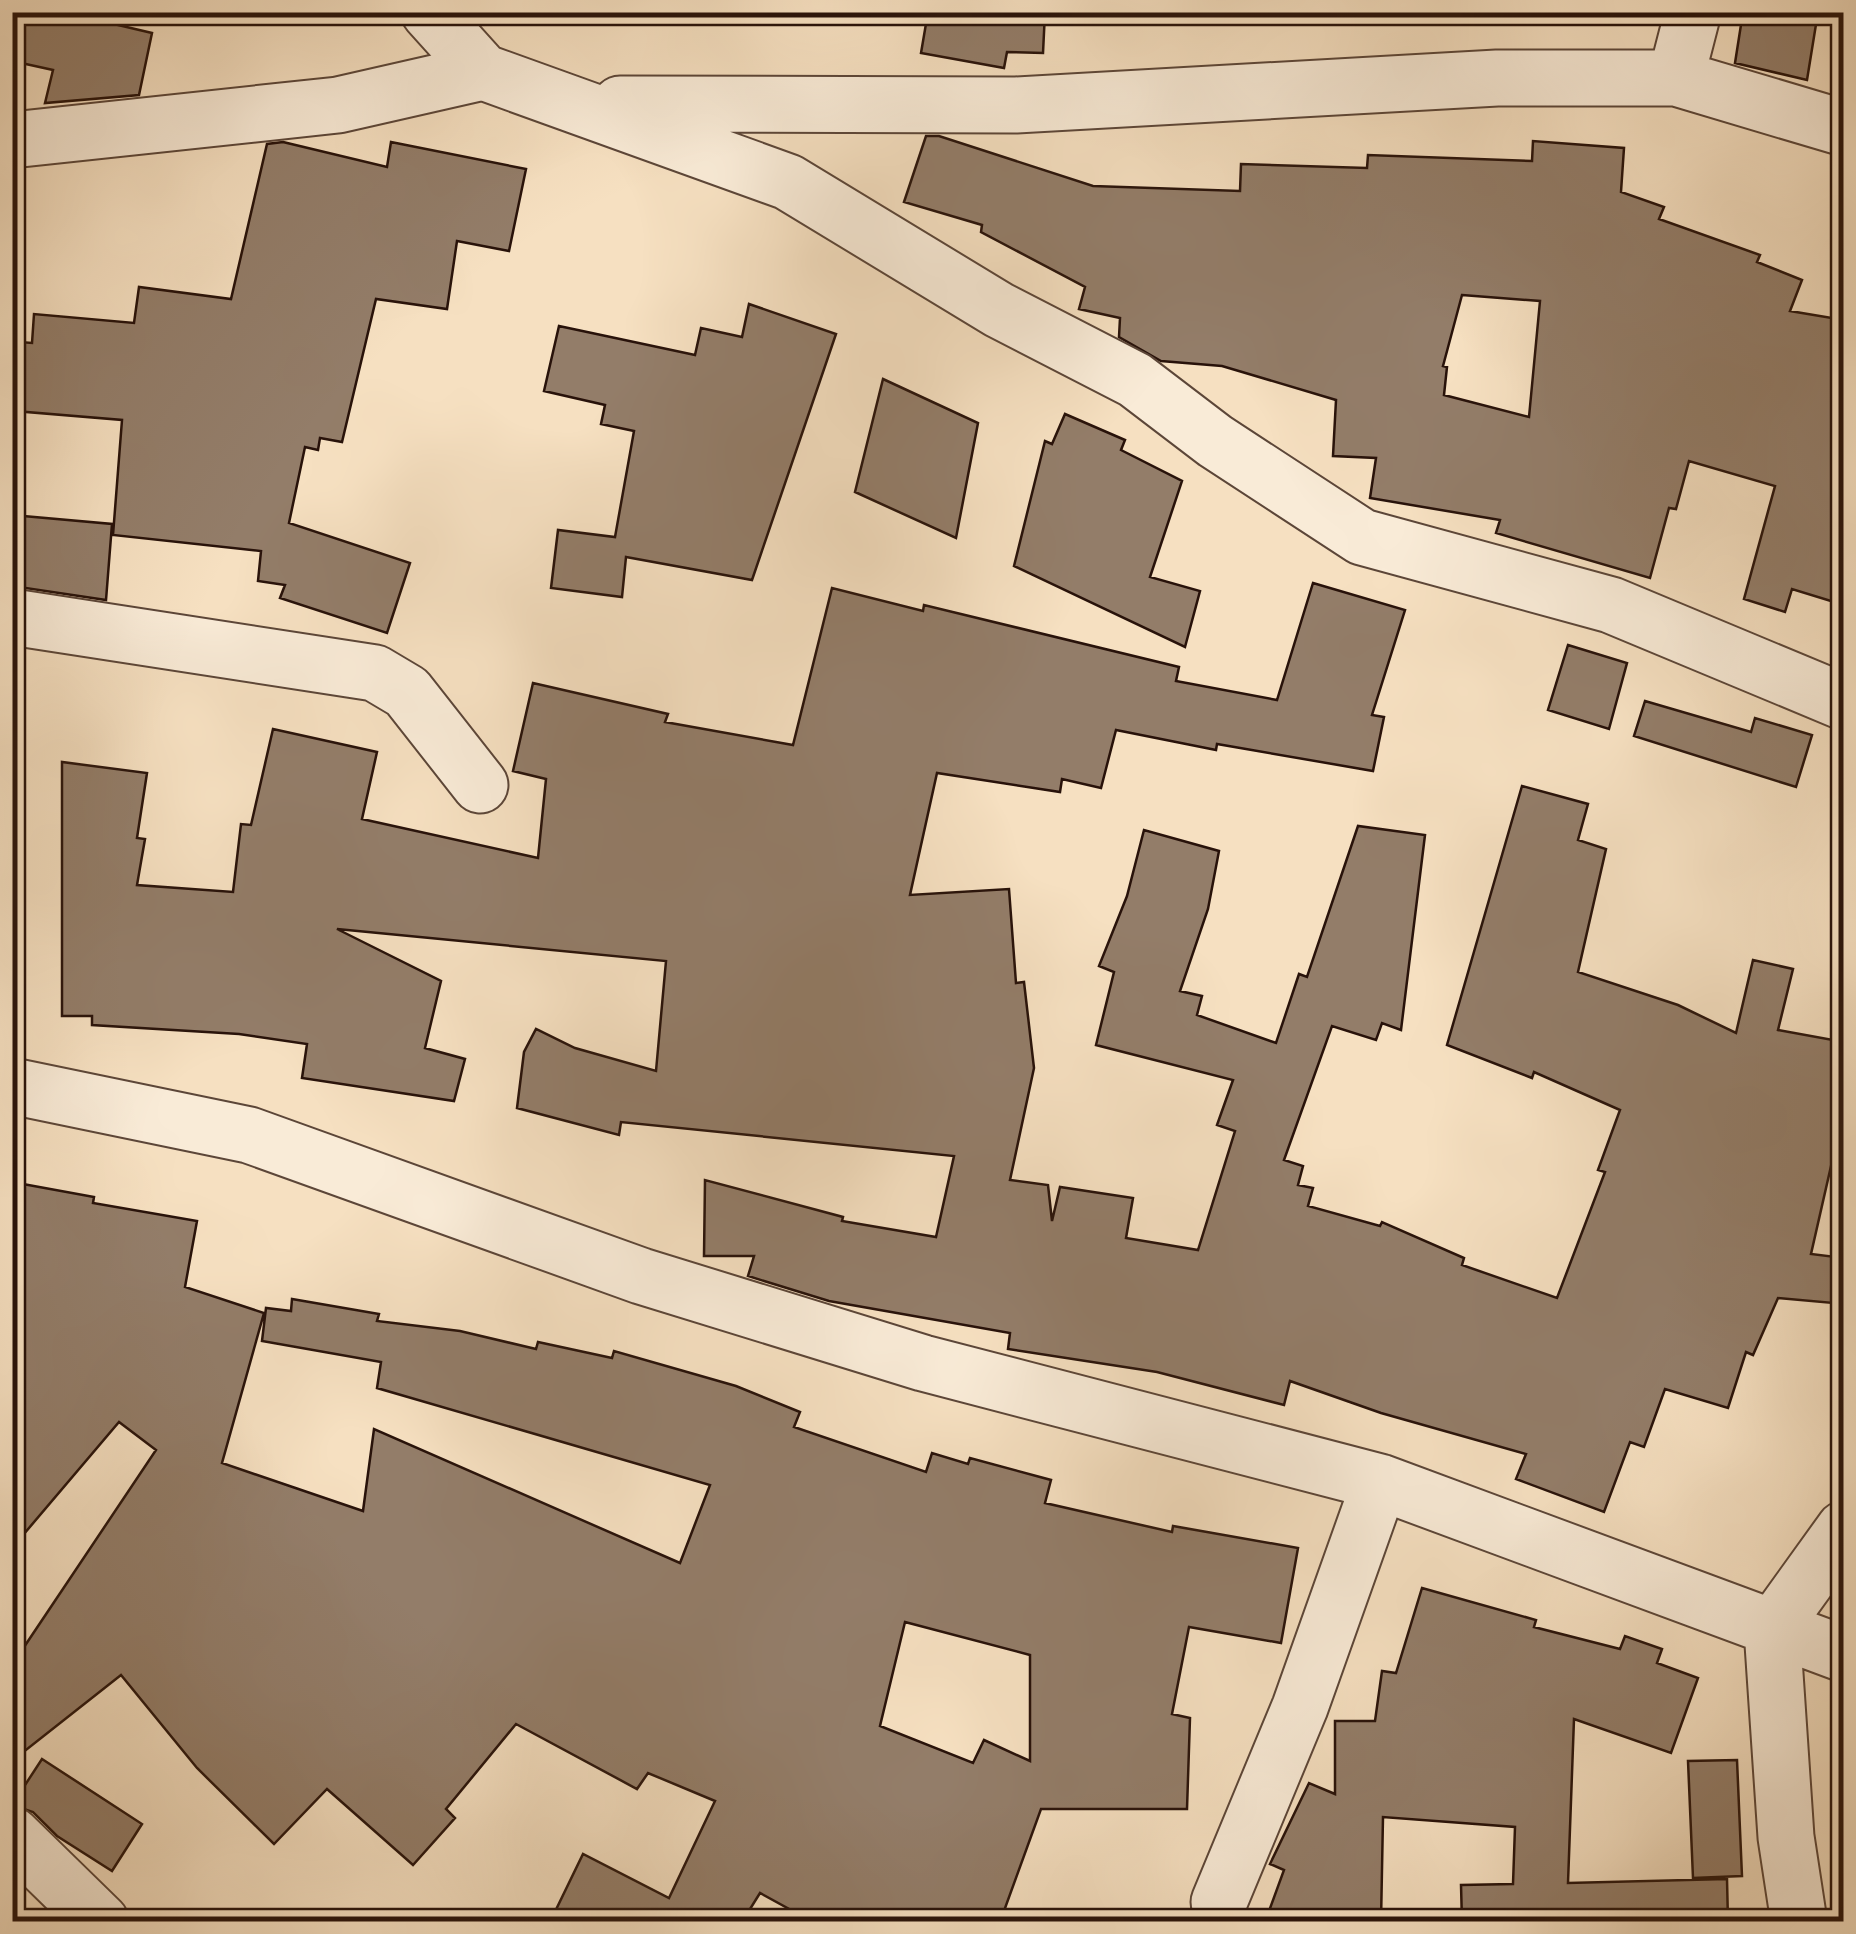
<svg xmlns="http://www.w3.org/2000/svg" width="1856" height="1934" viewBox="0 0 1856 1934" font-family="'IM FELL French Canon',serif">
<rect width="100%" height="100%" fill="#f6e0c1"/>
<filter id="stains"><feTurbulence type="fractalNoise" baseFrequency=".002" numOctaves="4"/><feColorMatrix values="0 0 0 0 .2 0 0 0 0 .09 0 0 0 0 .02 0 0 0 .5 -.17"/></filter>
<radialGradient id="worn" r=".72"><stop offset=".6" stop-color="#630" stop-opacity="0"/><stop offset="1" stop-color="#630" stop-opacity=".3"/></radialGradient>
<path fill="#937d69" stroke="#28120a" stroke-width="2.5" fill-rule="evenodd" d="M12 12H63L152 33 139 95 45 103 53 70 12 61Z
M928 12H1045L1043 53 1007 52 1004 68 921 53Z
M1743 12H1818L1807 80 1735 63Z
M926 136H939L1093 186 1240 191 1241 164 1367 168 1368 155 1532 161 1533 141 1624 148 1621 192 1664 207 1659 219 1760 255 1757 262 1802 280 1790 311 1844 320V605L1792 589 1785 612 1744 599 1775 486 1689 461 1676 509 1669 508 1650 578 1496 533 1500 520 1370 498 1376 458 1333 456 1336 400 1222 366 1161 361 1119 337 1120 318 1079 309 1085 287 981 232 982 225 904 202ZM1462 295 1540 301 1529 417 1444 395 1447 367 1443 366Z
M283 142 387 167 391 142 526 169 509 251 457 241 447 309 376 299 342 442 320 438 318 450 305 447 289 523 410 563 387 633 280 598 285 585 258 581 261 551 113 535 122 420 15 411 20 342 32 343 34 314 134 323 139 287 231 299 267 144Z
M749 304 836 334 752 580 626 557 622 597 551 588 558 530 615 537 634 431 601 424 605 405 544 391 559 326 695 355 701 328 742 337Z
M883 379 978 423 956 538 855 492Z
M1065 414 1125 440 1121 450 1182 481 1150 577 1200 591 1185 647 1014 566 1045 441 1052 444Z
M12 515 112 524 106 600 12 586Z
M1313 583 1405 610 1372 715 1384 717 1373 771 1217 744 1216 750 1116 730 1101 788 1062 779 1060 792 937 773 910 895 1009 889 1016 983 1024 982 1034 1068 1010 1180 1048 1185 1052 1221 1060 1187 1133 1198 1126 1238 1198 1250 1235 1131 1217 1125 1233 1080 1096 1045 1114 972 1099 966 1127 896 1144 830 1219 851 1208 909 1180 991 1202 996 1197 1015 1276 1043 1299 974 1307 977 1358 826 1425 835 1401 1030 1382 1023 1376 1040 1332 1026 1284 1160 1303 1166 1298 1185 1313 1188 1308 1206 1380 1226 1382 1222 1464 1258 1462 1265 1557 1298 1605 1172 1598 1170 1620 1110 1534 1072 1532 1078 1447 1045 1522 786 1588 804 1578 840 1606 849 1578 972 1678 1005 1736 1033 1753 960 1793 969 1778 1030 1844 1042V1109L1811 1254 1844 1258V1304L1778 1298 1753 1355 1746 1352 1728 1408 1665 1389 1644 1447 1630 1442 1604 1512 1516 1479 1526 1454 1381 1413 1290 1381 1284 1405 1157 1372 1008 1349 1010 1333 829 1301 748 1276 754 1256H704L705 1180 843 1217 842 1221 936 1237 954 1156 621 1122 619 1135 517 1108 524 1052 536 1029 575 1048 656 1071 666 961 337 929 441 981 425 1048 465 1059 454 1101 302 1078 307 1044 239 1034 92 1025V1016H62V762L147 773 137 838 145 839 137 885 233 892 241 824 251 825 273 729 377 752 362 819 538 858 546 779 513 771 533 683 668 714 665 722 793 745 832 588 923 611 924 605 1179 667 1176 681 1277 700Z
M1568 645 1627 663 1609 729 1548 710Z
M1645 701 1751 732 1755 718 1812 735 1796 787 1634 736Z
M12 1182 94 1197 93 1203 197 1221 185 1287 264 1313 222 1463 363 1511 374 1429 680 1563 710 1485 377 1388 381 1362 262 1341 266 1308 291 1311 292 1299 379 1314 377 1321 460 1331 536 1349 538 1342 612 1358 614 1351 736 1386 800 1412 794 1427 926 1472 932 1453 968 1464 970 1458 1051 1480 1045 1503 1172 1532 1173 1526 1298 1548 1281 1643 1189 1627 1172 1714 1190 1718 1187 1809H1041L1000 1922H813L760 1893 742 1922H550L583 1854 669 1898 715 1801 648 1773 637 1789 516 1724 446 1809 455 1818 413 1865 327 1789 274 1844 197 1768 121 1675 12 1761V1665L156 1450 119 1422 12 1548ZM905 1622 1030 1655V1761L984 1740 973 1763 880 1726Z
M1422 1588 1536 1620 1534 1627 1620 1649 1625 1636 1662 1649 1657 1663 1698 1678 1671 1753 1574 1719 1568 1883 1727 1879 1728 1922H1462L1461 1885 1513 1884 1515 1827 1383 1817 1381 1922H1265L1284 1870 1270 1864 1309 1783 1335 1794V1721H1375L1382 1671 1396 1673Z
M42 1759 142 1824 112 1871 57 1836 33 1812 12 1805Z
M1737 1760 1742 1876 1693 1878 1688 1761Z"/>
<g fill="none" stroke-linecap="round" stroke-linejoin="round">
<defs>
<path id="street" d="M429 12 483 72
M1676 78 1693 12
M620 104 1016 105 1497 78H1676L1844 128
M12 140 338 105 483 72 788 182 999 310 1135 380 1215 441 1362 537 1611 605 1844 702
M12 617 375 673 407 692 480 785
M12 1086 249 1135 641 1276 923 1363 1380 1482 1844 1654
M12 1835 101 1922
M1219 1902 1300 1707 1380 1482
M1799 1922 1786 1837 1772 1629 1844 1529"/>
</defs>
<use href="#street" stroke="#5c4638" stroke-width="59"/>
<use href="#street" stroke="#f9ebd7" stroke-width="55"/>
</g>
<rect width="1856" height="1934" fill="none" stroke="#f6e0c1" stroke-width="50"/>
<rect x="15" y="15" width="1826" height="1904" fill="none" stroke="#28120a" stroke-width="5"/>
<rect x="25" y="25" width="1806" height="1884" fill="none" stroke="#28120a" stroke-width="2.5"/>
<rect width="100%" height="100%" filter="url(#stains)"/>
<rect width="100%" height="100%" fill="url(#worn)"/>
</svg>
